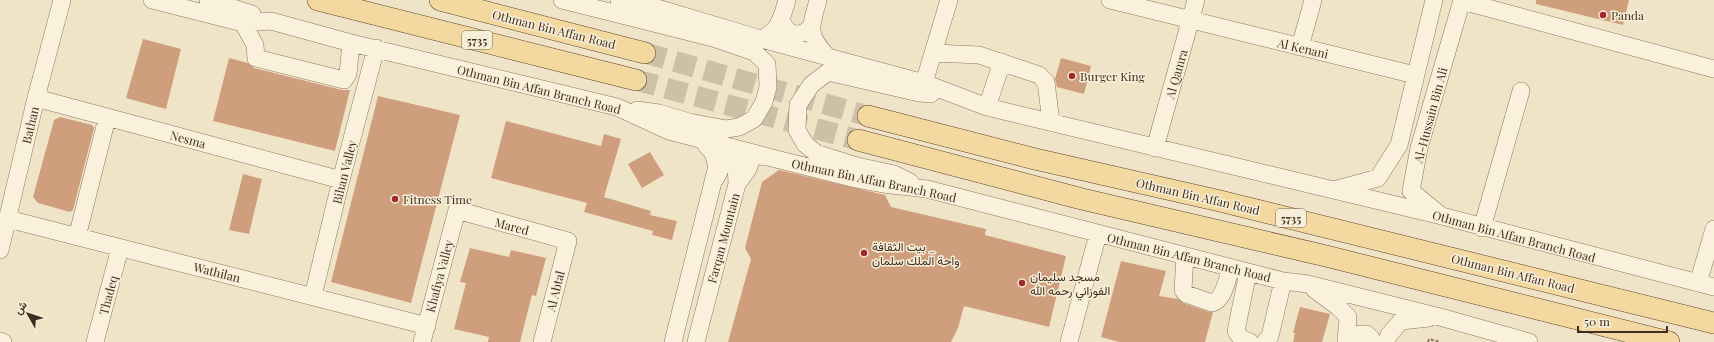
<svg xmlns="http://www.w3.org/2000/svg" width="1714" height="342" viewBox="0 0 1714 342" font-family="'Playfair Display',Vazirmatn,serif">
<rect width="100%" height="100%" fill="#f0e4c8"/>
<path fill="#cf9f7d" d="M1536 0H1629L1623 25 1536 4Z
M143 39 181 49 166 109 126 98Z
M229 58 248 63 254 68 342 90H350L335 151 213 121Z
M1061 58 1091 66 1084 94 1057 87 1055 79Z
M378 96 460 115 411 303 331 282Z
M60 117 92 125 94 128 73 210 70 212 38 203 33 197 54 120Z
M506 121 601 146 604 134 621 139 604 197 651 211 650 215 677 221 672 240 652 235 653 231 584 212 587 203 491 178Z
M650 152 664 175 642 188 628 164Z
M779 170 885 195 891 207 986 229 985 235 1066 256 1049 327 964 306 958 328 951 342H728L751 259 745 248 762 182Z
M243 174 262 179 249 234 229 230Z
M470 248 509 257 511 250 546 258 536 296 532 295 520 342H488L489 337 454 329 466 283 460 282Z
M1121 261 1166 271 1159 296 1178 299 1183 303 1209 312H1213L1205 342H1119L1101 337Z
M1300 307 1330 314 1322 342H1293L1295 333H1293Z"/>
<g fill="none" stroke-linecap="round" stroke-linejoin="round">
<path stroke="#ccc0a6" stroke-width="21" stroke-dasharray="21 10" stroke-linecap="butt" d="M645 53 868 116
M636 80 858 140"/>
<defs>
<path id="minor" d="M152 0 243 23 271 21 351 43 617 107 669 131 772 158 856 179 883 184 927 189 1248 272 1283 281 1308 284 1440 317 1529 342
M208 0 252 14
M562 0 713 38 754 52 767 64 768 87 764 102 754 119 739 127 726 129 689 122 659 113 637 110
M619 0 657 8 761 39 924 83 987 107 1442 216 1714 287
M818 0C811 27 806 33 826 55
M1110 0 1415 75
M1462 1 1714 69
M782 21C787 36 800 38 811 27
M243 23 255 45 256 58 344 80 348 74 351 43
M761 39C779 32 782 17 787 0
M1300 47 1313 0
M934 53 979 55 1039 75 1046 82 1051 122
M924 83 949 0
M36 98 341 180
M987 107 1002 62
M1155 148 1196 0
M716 178 725 158 736 161 737 184
M910 182 894 174 857 166 816 153 805 144 797 130 798 105 811 85 828 72 919 93 931 94
M1334 190 1378 178 1399 145 1434 0
M1439 214 1411 191 1419 148 1462 0
M8 219 427 326
M1482 228 1521 91
M77 237 107 118
M0 250 36 98 62 0
M1185 256 1183 290 1186 294 1212 303C1224 300 1227 279 1231 268
M1248 272 1236 331C1240 338 1243 340 1250 342
M1698 283 1714 229
M1314 289 1338 307 1348 317 1346 342
M313 296 341 180 376 48
M0 341 3 342
M95 342 120 248
M422 342 457 210 568 241 542 342
M673 342 717 166 713 153 701 139
M696 342 737 184 748 169 753 155 766 157
M1069 342 1098 234
M1265 342 1270 336 1283 281
M1355 342 1360 334H1366L1371 338 1372 342
M1386 342 1389 335 1401 321 1429 318"/>
<path id="major" d="M318 0 636 80
M440 0 645 53
M868 116 1035 159 1220 201 1714 323
M858 140 1082 199 1326 256 1669 342"/>
</defs>
<use href="#minor" stroke="#8d765c" stroke-width="18"/>
<use href="#major" stroke="#5b4430" stroke-width="22"/>
<path stroke="#8d765c" stroke-width="2" stroke-dasharray="3 2" stroke-linecap="butt" d="M1428 342 1429 339 1440 342"/>
<use href="#minor" stroke="#faf1dc" stroke-width="17"/>
<use href="#major" stroke="#f3d9a0" stroke-width="21"/>
</g>
<g fill="#9e2a2b" stroke="#f7eed8" stroke-width="1.5">
<circle cx="1603" cy="15" r="4"/>
<circle cx="1072" cy="76" r="4"/>
<circle cx="395" cy="199" r="4"/>
<circle cx="864" cy="253" r="4"/>
<circle cx="1022" cy="283" r="4"/>
</g>
<g text-anchor="middle" dominant-baseline="central" stroke-width="3" stroke-linejoin="round" paint-order="stroke">
<g fill="#f7eed8" stroke="#756857" stroke-width="1">
<rect x="462" y="31" width="30" height="18" rx="3"/>
<rect x="1276" y="209" width="30" height="18" rx="3"/>
</g>
<g font-size="11" font-weight="bold" fill="#3d2e20">
<text x="477" y="40">5735</text>
<text x="1291" y="218">5735</text>
</g>
<g font-size="12" fill="#3d2e20" stroke="#f7eed8" text-anchor="start">
<text x="1611" y="15">Panda</text>
<text x="1080" y="76">Burger King</text>
<text x="403" y="199">Fitness Time</text>
<text x="872" y="246">بيت الثقافة _<tspan x="872" dy="14">واحة الملك سلمان</tspan></text>
<text x="1030" y="276">مسجد سليمان<tspan x="1030" dy="14">الفوزاني رحمه الله</tspan></text>
</g>
<g font-size="12" fill="#3d2e20" stroke="#f7eed8">
<text transform="translate(554 29) rotate(14)">Othman Bin Affan Road</text>
<text transform="translate(1303 48) rotate(13)">Al Kenani</text>
<text transform="translate(1176 74) rotate(-74)">Al Qamra</text>
<text transform="translate(539 89) rotate(14)">Othman Bin Affan Branch Road</text>
<text transform="translate(1430 115) rotate(-75)">Al-Hussain Bin Ali</text>
<text transform="translate(30 125) rotate(-77)">Bathan</text>
<text transform="translate(188 139) rotate(15)">Nesma</text>
<text transform="translate(344 172) rotate(-76)">Bihan Valley</text>
<text transform="translate(874 180) rotate(12)">Othman Bin Affan Branch Road</text>
<text transform="translate(1198 196) rotate(13)">Othman Bin Affan Road</text>
<text transform="translate(512 226) rotate(15)">Mared</text>
<text transform="translate(1514 236) rotate(15)">Othman Bin Affan Branch Road</text>
<text transform="translate(723 238) rotate(-75)">Farqan Mountain</text>
<text transform="translate(1189 257) rotate(14)">Othman Bin Affan Branch Road</text>
<text transform="translate(217 272) rotate(14)">Wathilan</text>
<text transform="translate(1513 273) rotate(14)">Othman Bin Affan Road</text>
<text transform="translate(439 276) rotate(-75)">Khafiya Valley</text>
<text transform="translate(555 291) rotate(-76)">Al Abtal</text>
<text transform="translate(108 295) rotate(-75)">Thadeq</text>
</g>
</g>
<g transform="translate(28 314) rotate(309)" stroke="#f7eed8" stroke-width="3" paint-order="stroke">
<path d="M0-3L7 15L0 10L-7 15Z" fill="#3d2e20"/>
<text y="-6" font-size="11" font-weight="bold" text-anchor="middle" fill="#3d2e20">ش</text>
</g>
<path d="M1578 326v6h89v-6" fill="none" stroke="#3d2e20" stroke-width="2"/>
<text x="1584" y="326" font-size="12" fill="#3d2e20" stroke="#f7eed8" stroke-width="3" paint-order="stroke">50 m</text>
</svg>
